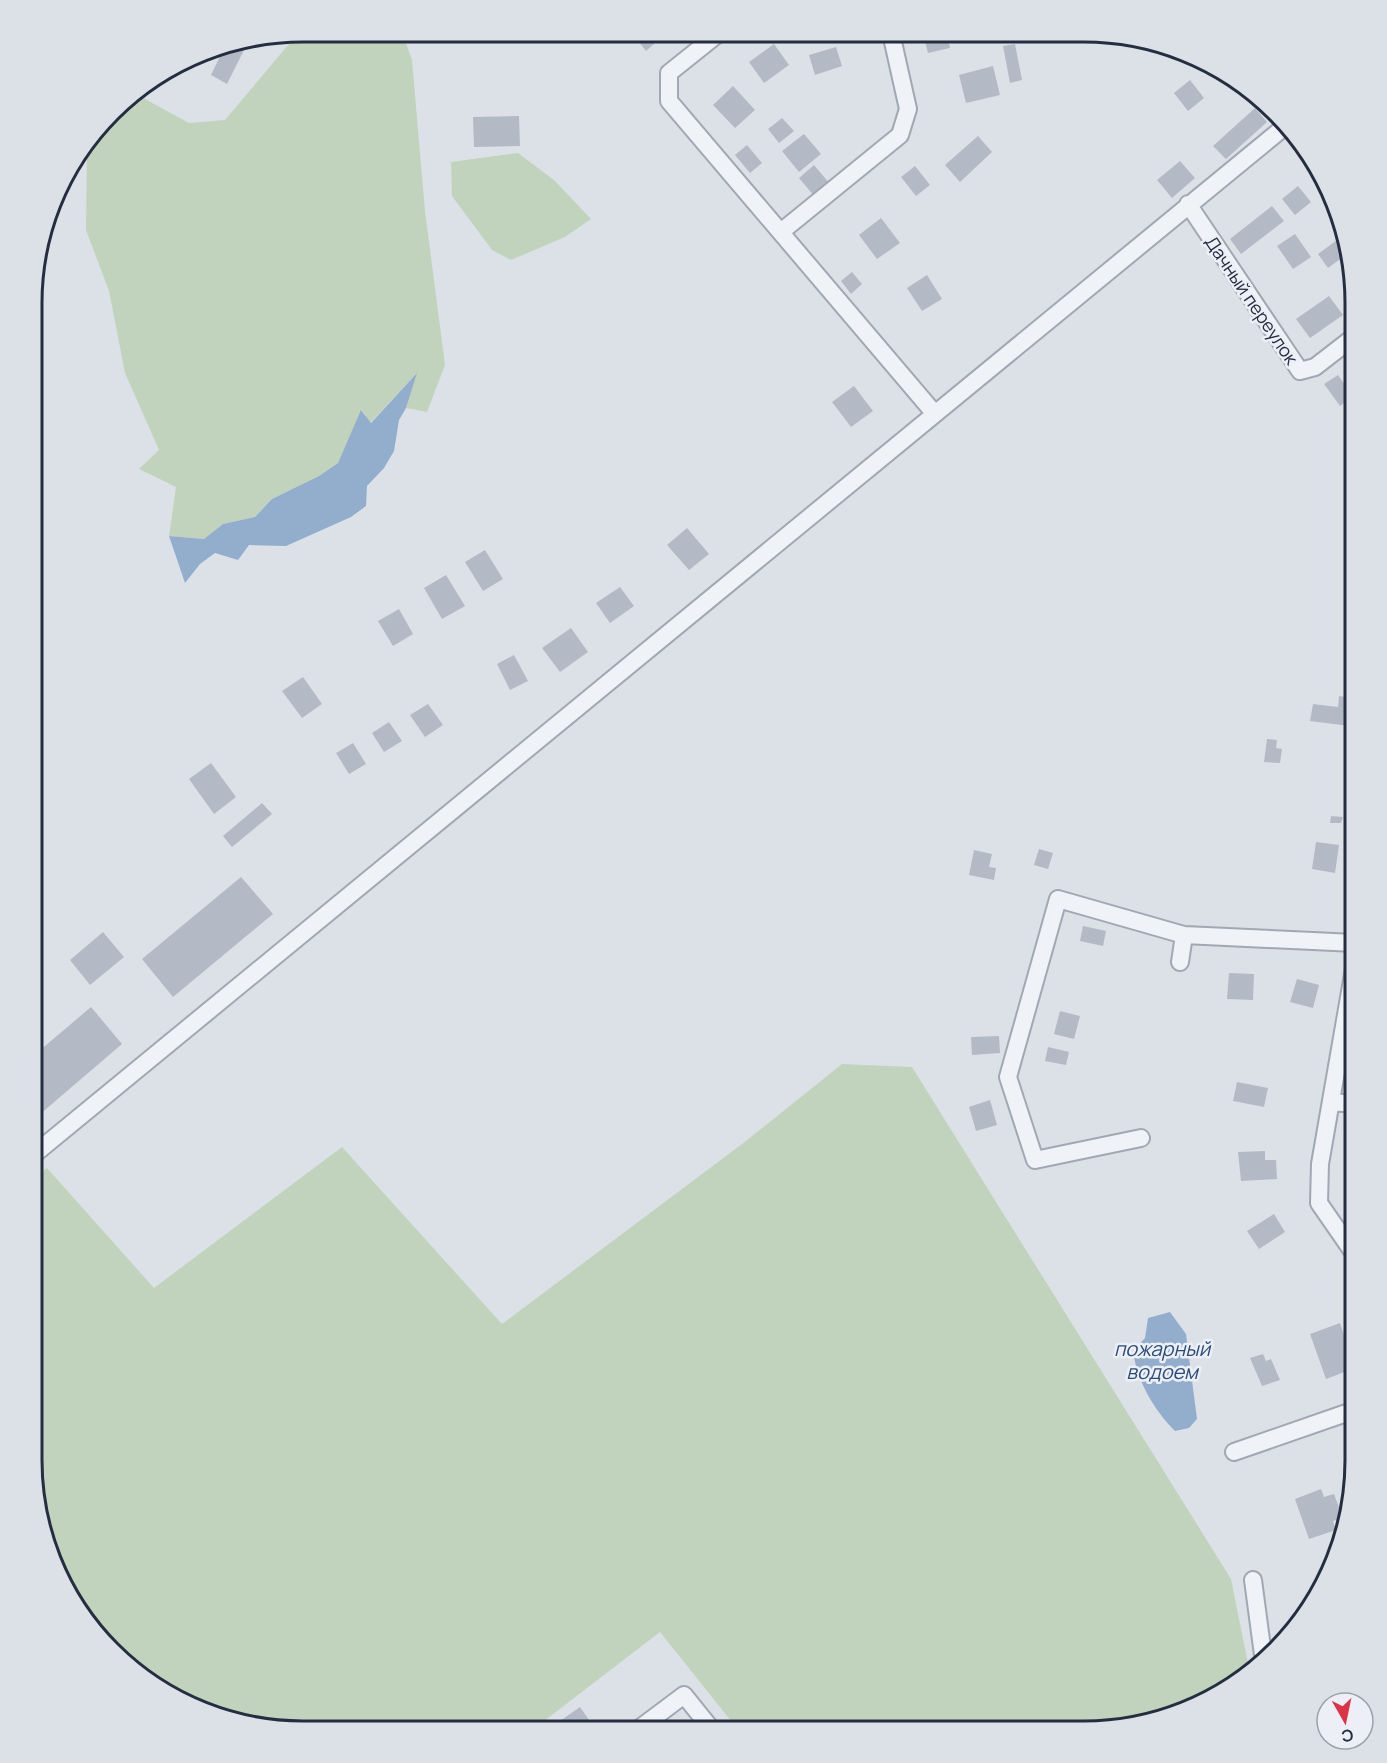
<svg xmlns="http://www.w3.org/2000/svg" width="1387" height="1763" viewBox="0 0 1387 1763" font-family="Manrope,sans-serif">
<rect width="100%" height="100%" fill="#dce1e8"/>
<path fill="#c2d3bd" d="M299 32H402L412 60 425 211 445 365 427 412 406 408 416 374 370 423 362 410 338 463 319 476 272 499 255 517 223 524 204 539 169 536 176 487 139 469 159 450 125 373 109 291 86 230 87 144 124 99 134 93 189 123 225 120Z
M518 153 554 180 591 219 565 237 511 260 492 250 452 196 451 162Z
M842 1064 912 1067 1231 1579 1249 1668 1220 1695 1102 1731H739L660 1632 531 1731H285L216 1717 152 1686 68 1596 41 1530 32 1461V1180L47 1168 154 1288 342 1147 502 1324 746 1141Z"/>
<path fill="#93adcc" d="M417 373 406 408 399 420 394 451 384 468 367 486 366 506 351 517 286 546 249 545 238 560 215 553 200 564 185 583 169 536 204 539 223 524 255 517 272 499 319 476 338 463 361 410 371 423Z
M1170 1312 1186 1334 1197 1419 1189 1428 1175 1431C1154 1410 1137 1381 1133 1351L1145 1338 1148 1318Z"/>
<path fill="#b3bac5" d="M631 32 660 33 663 36 646 51Z
M923 33H947L950 48 928 53Z
M249 40 227 84 211 75 226 44Z
M774 44 789 65 764 83 749 62Z
M1015 44 1022 80 1010 83 1003 46Z
M836 47 842 66 815 75 809 55Z
M993 66 1000 95 966 103 959 75Z
M1190 80 1204 98 1188 111 1174 93Z
M733 86 755 110 735 128 713 105Z
M1255 108 1267 122 1226 159 1213 146Z
M519 116 520 146 474 147 473 117Z
M782 118 794 131 779 143 768 129Z
M804 134 821 154 799 172 782 151Z
M978 136 992 152 960 182 945 165Z
M747 145 762 163 750 173 735 155Z
M1180 161 1195 178 1172 198 1157 180Z
M814 165 830 184 815 197 799 178Z
M915 166 930 185 916 196 901 177Z
M1298 186 1311 202 1295 215 1282 199Z
M1272 206 1284 221 1241 254 1230 239Z
M881 218 900 243 877 259 859 235Z
M1295 234 1311 257 1293 269 1277 246Z
M1337 240 1347 254 1328 268 1318 254Z
M852 272 862 284 851 294 841 281Z
M927 275 942 299 922 311 907 288Z
M1329 296 1343 315 1310 338 1296 319Z
M1338 375 1353 396 1340 406 1324 384Z
M854 386 873 411 851 427 832 402Z
M687 528 709 554 689 570 667 545Z
M485 550 503 579 483 591 465 562Z
M446 575 465 606 442 619 424 588Z
M620 587 634 606 610 623 596 603Z
M399 609 413 634 393 646 378 621Z
M571 628 588 652 560 672 542 648Z
M514 655 528 681 510 690 497 664Z
M303 677 322 704 302 718 282 691Z
M1339 696 1353 698 1350 726 1310 721 1313 704 1338 707Z
M428 704 443 725 425 737 410 715Z
M389 722 402 741 384 752 372 733Z
M1267 739 1277 740 1276 748 1282 749 1280 763 1264 762Z
M353 743 366 764 349 774 336 753Z
M211 763 236 797 214 814 189 779Z
M262 803 272 814 232 847 223 836Z
M1331 816 1343 817 1341 823H1330Z
M1316 842 1339 845 1335 873 1312 869Z
M1039 849 1053 853 1048 869 1034 865Z
M974 850 992 854 989 867 996 868 994 880 969 875Z
M241 877 273 914 173 997 142 959Z
M33 898H36V929H33Z
M1083 926 1106 931 1103 946 1080 941Z
M103 932 124 957 90 985 70 960Z
M1229 973 1254 974 1253 1000 1227 999Z
M1297 979 1319 985 1313 1008 1290 1002Z
M91 1007 122 1044 32 1121V1057Z
M1060 1011 1080 1016 1074 1039 1054 1034Z
M999 1036 1000 1053 972 1055 971 1037Z
M1048 1047 1069 1052 1066 1065 1045 1061Z
M1237 1082 1268 1088 1264 1107 1233 1101Z
M990 1100 997 1125 976 1131 969 1107Z
M1265 1151V1160H1276L1277 1179 1241 1181 1238 1152Z
M1274 1214 1285 1232 1259 1249 1247 1231Z
M1340 1323 1355 1368 1326 1379 1310 1334Z
M1263 1354 1266 1361 1271 1359 1280 1380 1262 1386 1250 1358Z
M1321 1489 1324 1497 1334 1494 1343 1518 1333 1521 1336 1530 1309 1539 1295 1499Z
M580 1707 594 1727 589 1731H552L550 1728Z"/>
<g fill="none" stroke-linecap="round" stroke-linejoin="round">
<defs>
<path id="minor" d="M719 33 669 73V101L935 414
M1188 204 1300 371 1315 367 1355 336
M782 231 900 135 908 109 891 33
M1180 962 1184 935
M1331 1102 1355 1104
M1141 1138 1035 1160 1008 1077 1058 899 1184 935 1355 943
M32 1156 1283 128
M1355 1255 1319 1203 1320 1164 1355 963
M1234 1452 1355 1410
M1253 1580 1263 1655
M636 1731 684 1695 713 1731"/>
</defs>
<use href="#minor" stroke="#a1a8b2" stroke-width="20"/>
<use href="#minor" stroke="#eff2f6" stroke-width="16"/>
</g>
<g text-anchor="middle" dominant-baseline="central" stroke-width="5" stroke-linejoin="round" paint-order="stroke">
<g font-size="18" fill="#252e40" stroke="#ecf0f6">
<text transform="translate(1252 300) rotate(56)">Дачный переулок</text>
</g>
<g font-size="20" font-style="italic" fill="#2b4b78" stroke="#ecf0f6">
<text x="1162" y="1348">пожарный<tspan x="1162" dy="23">водоем</tspan></text>
</g>
</g>
<path d="M0 0H1387V1763H0ZM303 42H1084A261 261 0 0 1 1345 303V1460A261 261 0 0 1 1084 1721H303A261 261 0 0 1 42 1460V303A261 261 0 0 1 303 42Z" fill="#dce0e7" fill-rule="evenodd"/>
<path fill="none" stroke="#252e40" stroke-width="3" d="M303 42H1084A261 261 0 0 1 1345 303V1460A261 261 0 0 1 1084 1721H303A261 261 0 0 1 42 1460V303A261 261 0 0 1 303 42Z"/>
<g transform="translate(1345 1721) rotate(171)"><circle r="28" fill="#ecf0f6" stroke="#9ca2ad" stroke-width="1.5"/>
<path d="M0-4.5L10 22L0 15L-10 22Z" fill="#db3348"/>
<text y="-9" font-size="16" font-weight="bold" text-anchor="middle" fill="#252e40">С</text>
</g>
</svg>
